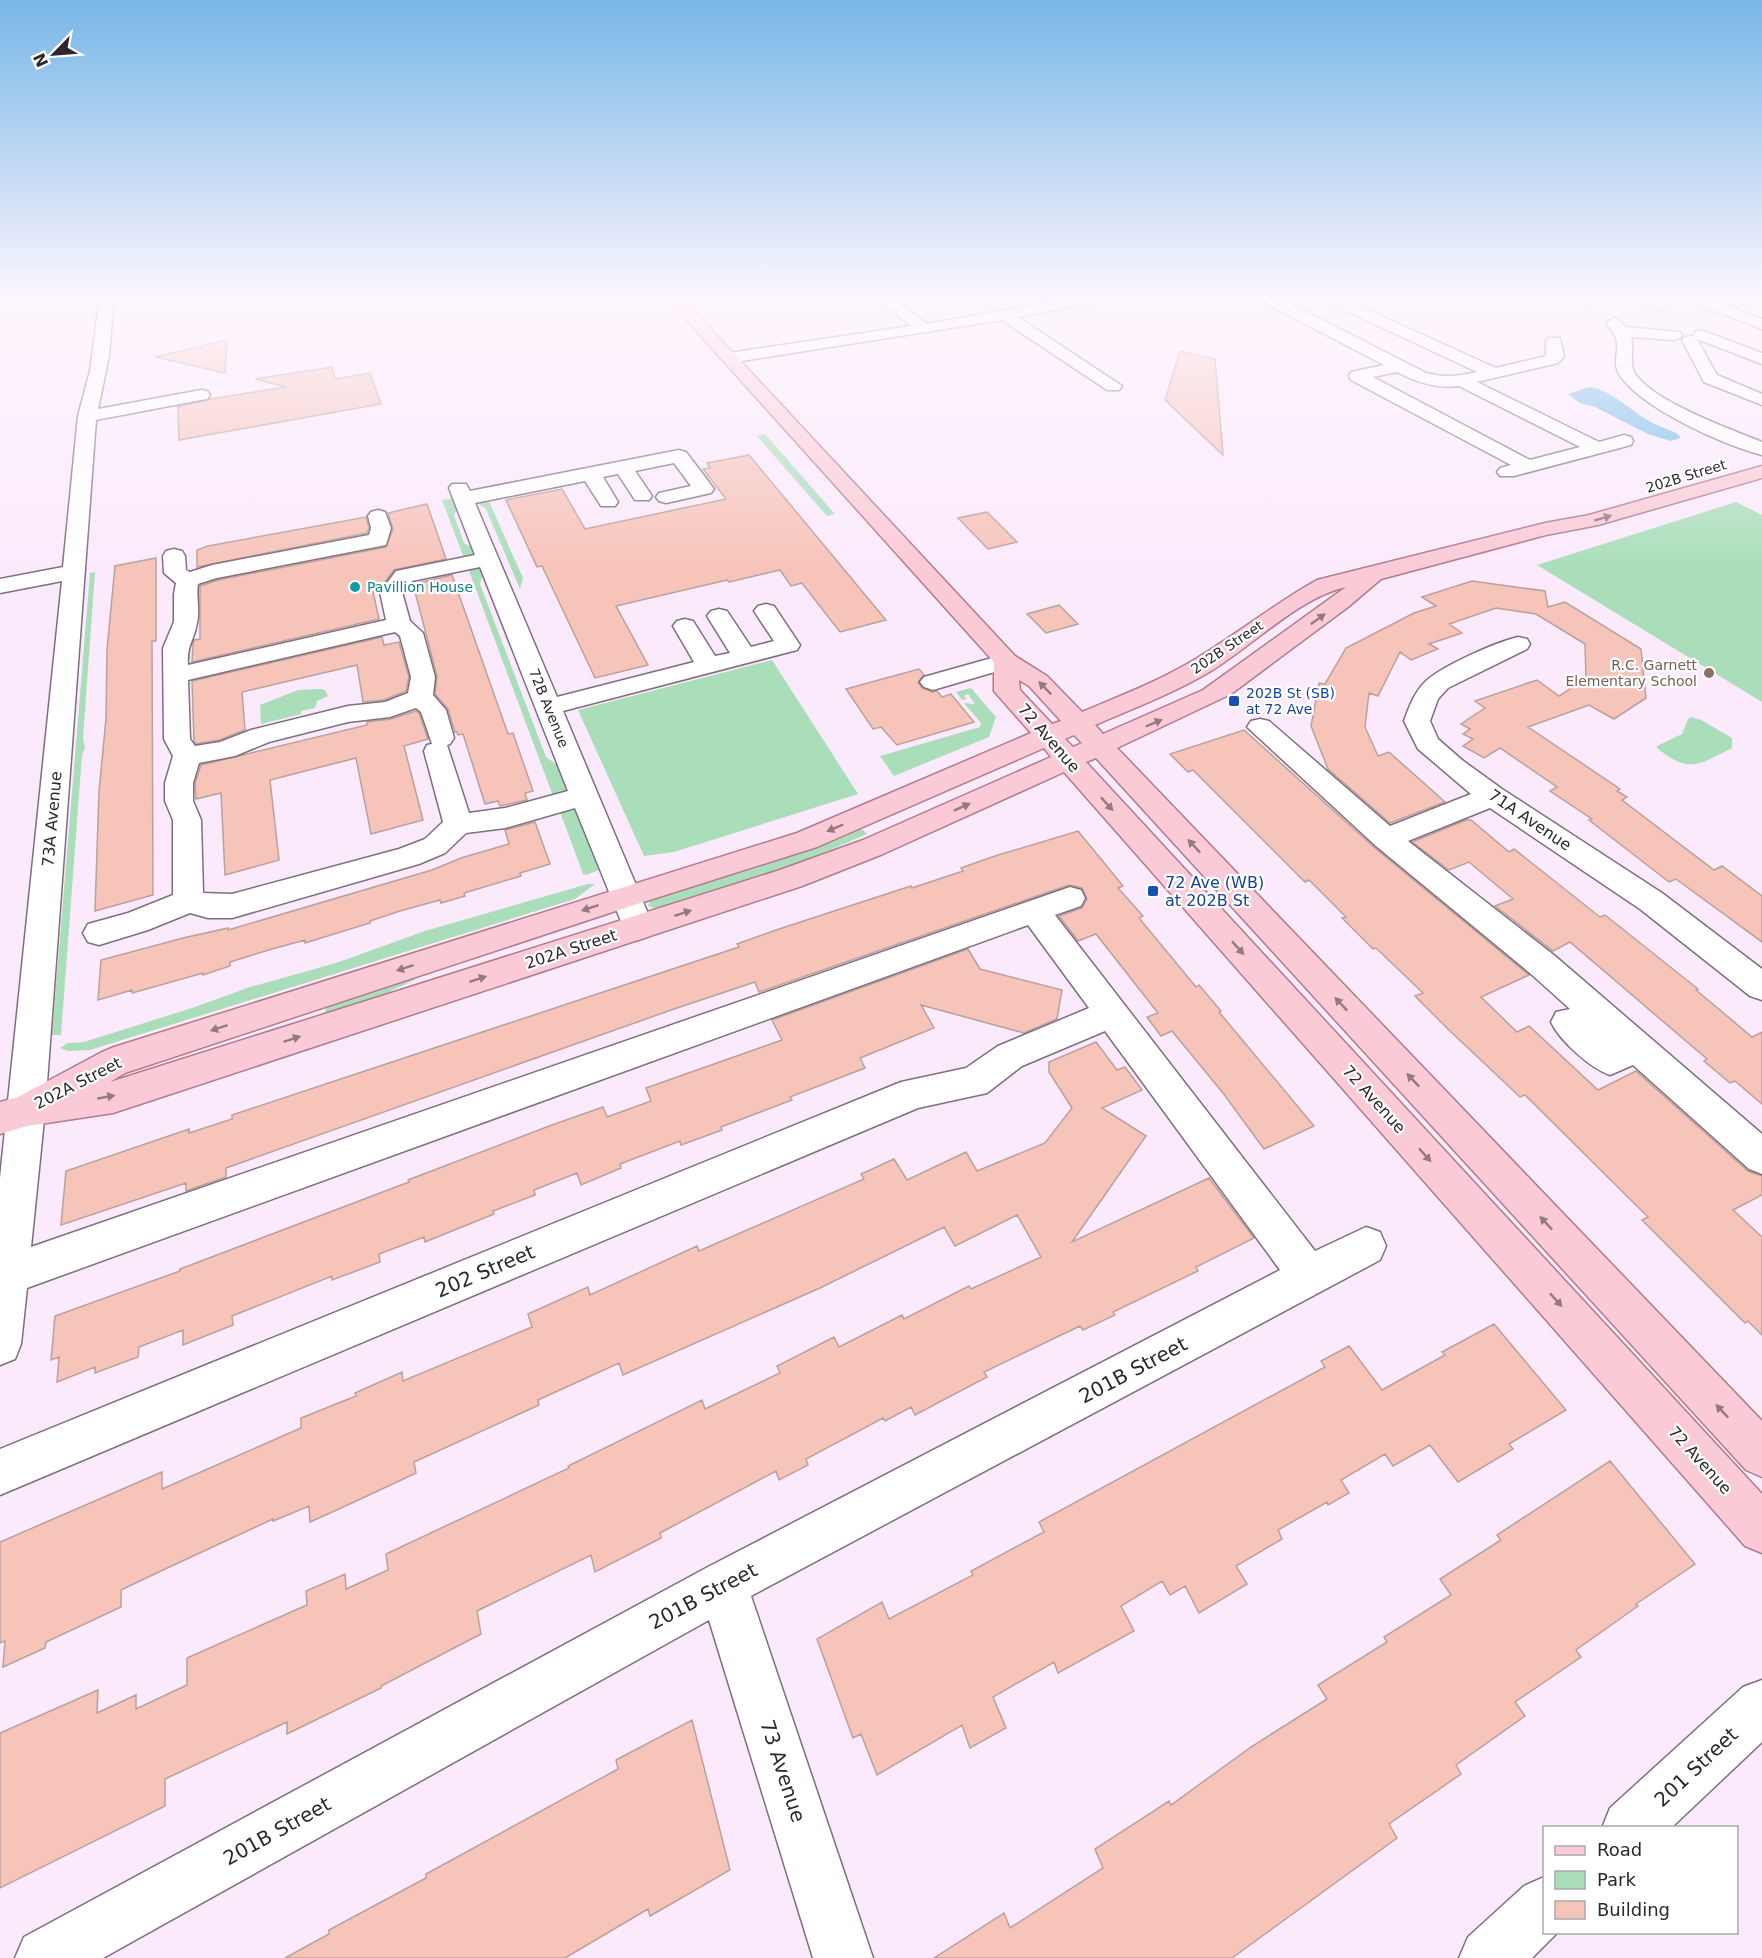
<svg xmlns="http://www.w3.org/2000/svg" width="1762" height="1958" viewBox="0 0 1762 1958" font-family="'DejaVu Sans',sans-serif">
<rect width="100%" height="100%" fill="#fbeafc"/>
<path fill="#aadeba" d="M765 434 835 514 827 516 757 436Z
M455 498 458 507 454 515 464 543 473 548 476 554 464 558 442 500Z
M488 499 523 578 520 589 486 509 476 502Z
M1736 502 1762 515V702L1537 565Z
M481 567 483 572 480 584 546 757 560 767 569 789 553 796 468 568Z
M95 572 83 738 85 748 82 755 61 1035H52L90 573Z
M772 660 858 794 674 852 644 856 578 710Z
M971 688 996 717 989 737 894 776 880 756 980 727 981 723 964 703 975 704 968 694 964 696 967 699 962 700 956 692Z
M321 689 325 690 328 696 317 701 315 708 301 711V714L261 724 260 705 298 690Z
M1691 717 1701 720 1732 738V748C1699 765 1688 774 1657 748V746L1682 734 1688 719Z
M576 810 599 870 586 875 583 874 560 812Z
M862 829 867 834 807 860 656 909 648 906 650 901 787 857Z
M588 884H595L575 899 90 1050 68 1051 60 1048 68 1043 84 1042 192 1008 250 987 336 963 425 931Z
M414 977 415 980C393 989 348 1013 325 1013L326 1006Z"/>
<path fill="#6db9e5" d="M1589 387C1612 389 1634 415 1657 425 1666 429 1676 431 1681 438L1671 441 1648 434 1595 407 1580 403 1568 394Z"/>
<path fill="#f7c4ba" stroke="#baa19c" stroke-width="1.5" d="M227 340 225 373 155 357Z
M1180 351 1215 359 1223 455 1165 400Z
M332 367 335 379 370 373 381 404 179 440 178 407 210 399 286 387 255 379Z
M749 455 886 620 840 632 802 583 791 586 780 570 729 582 727 580 616 606 648 665 595 678 542 566 537 567 506 500 562 489 585 529 726 499 703 469 710 468 707 463Z
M427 504 446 559 394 570 378 591 373 592 379 619 192 662 193 644 194 640 200 639V586L218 580 386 547 393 529 388 513Z
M987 512 1017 542 988 549 958 518Z
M366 517 369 528 367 533 197 567V550L208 546Z
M156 558V641H152L153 895 95 911 99 791 106 719 107 650 115 566Z
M452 575 508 734 513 733 533 791 525 793 527 800 500 806 498 801 485 804 463 734 458 735 457 732H455L448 709 435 694 437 676 413 584Z
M1472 581 1545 591 1548 607 1565 602 1641 649 1646 698 1614 719 1589 705 1528 727 1620 789 1617 791 1627 797 1622 800 1714 870 1722 866 1762 896V942L1676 879 1669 882 1589 820 1592 819 1550 791 1557 787 1500 748 1484 758 1463 746 1473 739 1463 734 1470 729 1461 724 1485 708 1475 701 1537 680 1559 696 1586 678 1585 644 1536 614 1496 608 1449 624 1462 633 1429 644 1438 649 1411 660 1400 652 1378 696 1369 693 1365 727 1378 756 1389 752 1445 802 1390 823 1328 769 1311 726 1319 683 1325 684 1346 648 1414 613 1436 606 1422 597Z
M1059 605 1078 624 1046 633 1027 614Z
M382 637 384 645 399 642 409 677 406 691 384 700 363 702 357 665 242 692 245 730 219 740 196 744 194 741 192 681Z
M919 669 924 675 918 682 922 688 932 692 937 691 942 697 951 694 974 722 897 745 881 727 873 729 846 689Z
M416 711 419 713 428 739 404 746 423 820 371 834 356 758 270 780 279 860 225 875 221 793 196 799 195 783 201 765 367 725V722L391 719Z
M1244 730 1375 848 1529 975 1481 997 1517 1032 1529 1026 1598 1090 1636 1071 1748 1171 1762 1176V1195L1733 1210 1762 1237V1335L1748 1321 1745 1323 1642 1220 1648 1217 1525 1095 1520 1097 1450 1031 1415 996 1423 993 1376 948 1373 949 1342 918 1346 917 1309 880 1305 882 1193 770 1188 772 1170 754Z
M1466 820H1471L1509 852 1514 849 1600 917 1605 915 1698 989 1696 990 1752 1037 1762 1032V1104L1735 1081 1730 1083 1704 1061 1707 1059 1570 942 1553 951 1495 906 1513 899 1469 862 1449 870 1412 842Z
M535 822 550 864 520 873 521 876 464 893 465 896 441 903 440 900 400 911 370 921V923L305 943V940L272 949 230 962V966L203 975V973L132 993V990L98 1000 101 960 183 938 228 928V930L432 870 461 858 509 844 505 830Z
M1078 831 1123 886 1118 888 1143 916 1139 918 1196 987 1199 985 1221 1011 1219 1012 1314 1126 1264 1149 1223 1093 1172 1031 1161 1036 1147 1017 1158 1013 1096 934 1078 941 1059 916 1082 908 1087 899 1082 888 1069 885 759 992 755 982 674 1009 226 1168V1177L186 1191V1183L61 1225 66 1171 189 1129V1133L232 1119V1115L739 947 737 944 776 930 911 886 912 888 963 871 961 868 995 856Z
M968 949 980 969 1062 990 1057 1019 1024 1033 921 1005 934 1028 860 1058 865 1068 790 1097 792 1100 721 1127 722 1130 681 1145 680 1141 620 1164 621 1168 581 1185 577 1173 534 1190 535 1195 493 1211 494 1214 425 1242 424 1237 379 1254 380 1262 332 1280V1276L232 1316 233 1325 183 1345V1330L139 1347 138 1357 95 1373V1367L57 1382 59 1357 51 1360 55 1316 180 1271V1269L409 1182 408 1180 552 1125 603 1107 607 1117 651 1101 646 1088 782 1040 772 1020Z
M1096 1042 1117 1070 1125 1067 1142 1090 1102 1108 1146 1136 1072 1242 1209 1178 1254 1238 1196 1267 1198 1271 1113 1312 1115 1315 1083 1330 1080 1326 984 1372 987 1377 915 1415 911 1407 885 1421 883 1418 806 1459 808 1465 779 1480 776 1471 660 1533 661 1538 595 1572 591 1555 477 1611 481 1634 381 1686V1688L287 1734V1722L165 1779V1806L0 1888V1733L98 1690 97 1713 136 1695V1709L187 1685V1658L307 1605 306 1591 345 1574 346 1589 388 1570 386 1554 569 1468 568 1466 702 1400 705 1409 780 1373 777 1366 834 1337 839 1347 902 1315 904 1319 969 1286 971 1289 1041 1257 1017 1215 955 1246 944 1227 820 1288 623 1375 619 1363 538 1400 539 1405 414 1462 416 1473 352 1503 310 1522 309 1506 273 1521V1519L163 1570 121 1590V1607L46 1642 45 1648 3 1667 5 1641 0 1643V1542L162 1472V1489L301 1428V1418L356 1396 355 1393 402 1372 403 1381 532 1327 528 1314 588 1287 590 1295 697 1246 699 1251 864 1179 861 1174 894 1159 907 1180 966 1152 977 1171 1045 1143 1072 1108 1049 1072V1062Z
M1494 1324 1566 1410 1509 1444 1513 1449 1458 1482 1430 1445 1393 1466 1385 1454 1341 1480 1349 1493 1328 1505 1327 1502 1278 1530 1282 1539 1236 1566 1247 1584 1199 1613 1185 1586 1170 1595 1162 1581 1121 1606 1134 1631 1058 1673 1054 1662 993 1697 1006 1728 970 1748 962 1725 877 1775 861 1734 853 1738 817 1639 882 1602 889 1619 973 1575 971 1571 1044 1532 1039 1522 1325 1367 1321 1361 1349 1346 1382 1390 1445 1355 1442 1352Z
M1610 1461 1695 1564 1636 1604 1638 1606 1576 1650 1581 1657 1515 1702 1525 1716 1456 1765 1461 1774 1389 1824 1397 1838 1232 1958H934L1004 1913 1010 1928 1103 1868 1095 1849 1169 1801 1171 1805 1251 1747 1327 1699 1318 1685 1387 1642 1384 1637 1451 1595 1440 1579 1501 1540 1497 1535Z
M692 1720 730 1870 650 1916 648 1909 565 1958H285L329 1934V1930L426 1878V1874L618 1769 616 1760Z"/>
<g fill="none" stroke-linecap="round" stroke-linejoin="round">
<defs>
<path id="minor" d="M100 296H114L109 356 98 409 201 390 207 391 210 395 207 399 201 400 96 420 45 1110 31 1247 1070 887 1081 890 1085 898 1081 906 1055 915 1315 1251 1366 1227 1380 1232 1386 1246 1380 1260 751 1596 873 1958H813L709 1620 103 1958H15L24 1937 706 1568 1280 1270 1105 1031 1022 1066 987 1093 918 1108 0 1495V1449L901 1082 966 1068 998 1046 1089 1008 1028 925 27 1288 21 1344 15 1359 0 1365V1178L62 581 0 593V579L63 567 78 416 90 371Z
M873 296H889L927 324 1087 296H1117L1115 299 1110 300 1018 317 1122 386 1119 390H1107L1002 320 729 363 721 358 729 353 911 326Z
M1261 296H1276L1426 373C1444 378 1459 376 1477 372L1321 299 1319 296H1337L1496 368 1546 356V341L1548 338H1560L1564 356 1558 363 1477 382 1599 442 1624 435 1631 437 1633 441 1631 445 1514 476H1500L1497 472 1500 468 1511 465 1351 380 1349 376 1351 372 1384 365 1269 305ZM1397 372C1416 382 1436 389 1459 386L1580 447 1530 460 1373 377Z
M1568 296H1587L1592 300 1585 304 1570 299Z
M1630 296C1643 296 1660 295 1670 305L1662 310 1632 299Z
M1683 296H1702L1762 319V329L1685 299Z
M1614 318 1619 320 1625 327 1680 332 1682 335 1680 338 1674 340 1631 337C1634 347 1630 359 1633 369 1644 399 1733 430 1762 442V455C1724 445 1640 408 1619 374 1612 363 1620 351 1616 338 1614 333 1610 328 1606 323Z
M1701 330 1762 353V364L1697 339 1717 375 1762 394V405L1704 382 1682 340 1684 337 1694 336 1695 332Z
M679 450 686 452 711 485 714 489 711 493 666 503 659 501 656 497 659 493 691 486 674 463 635 471 652 496 649 500H635L618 474 603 477 618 502 615 506H601L585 481 475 503 557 697 694 662 673 626 677 621 685 619 693 621 715 656 730 653 707 616 711 611 719 609 727 611 751 647 774 641 754 611 758 606 766 604 774 606 800 645 797 650 563 711 654 928 649 936 638 940 627 936 575 808 505 828 466 833 445 853 419 864 232 918H208L190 913 148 930 99 945 88 942 83 933 88 924 128 913 173 895V820L165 801V783L173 756 164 739 163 648 174 622V594L176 583 164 573 163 556 166 551 174 549 182 551 185 556 186 570 190 572 212 565 369 535 371 528 368 516 371 512 378 510 385 512 391 528 386 545 217 578 198 584C196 597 200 610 197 623 194 641 187 644 188 665L386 620 380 592 396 571 475 555 449 488 452 484H466L470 491ZM480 567 568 791 505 808 469 813 447 745 450 744 454 738 446 710 433 695 435 677 423 633 410 621 402 592 412 581ZM395 632 400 636 411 677 408 693 385 702 348 706 251 730 220 742 195 746 190 739 188 680ZM416 708 421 712 432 744 427 745 424 751 443 822 425 839 399 849 232 894 203 893 201 820 193 801V783L199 763 235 756 269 742 348 722 390 717Z
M1518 637 1527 639 1530 644 1527 649 1448 688 1438 699 1430 721 1438 739 1462 760 1502 789 1662 893 1762 969V1000L1750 996 1640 909 1490 808 1408 841 1555 956 1762 1134V1174L1749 1169 1633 1065 1610 1075C1590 1068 1560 1041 1551 1022L1556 1012 1570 1009 1531 974 1376 846 1247 727 1251 721 1260 719 1269 721 1390 826 1471 794 1418 749 1404 721C1409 707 1415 691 1426 681 1442 666 1496 642 1518 637Z
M1006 654 1015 656 1018 661 1015 666 933 690 924 687 920 682 924 677Z
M1762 1680V1742L1671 1828H1602L1610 1808 1743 1687Z
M1544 1877V1932H1558L1532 1958H1459L1468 1937 1524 1886Z"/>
<path id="major" d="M665 296H680L1015 656 1047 676 1082 712C1120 696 1159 681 1194 660 1236 635 1274 604 1317 580L1545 523 1589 515 1762 466V478L1598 525 1546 535 1381 579 1348 607 1231 694 1117 748 1762 1421V1477L1746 1470 1096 758 1086 762 1762 1494V1553L1745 1546 1064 772 883 854 802 886 113 1113 27 1126 0 1134V1102L18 1097 102 1052 114 1047 797 833 1031 733 994 691V662ZM1346 587 1203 690 1103 734 1095 725C1134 708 1174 693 1211 671 1252 646 1300 597 1346 587ZM1019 680 1029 686 1061 721 1052 724 1020 690ZM1074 735 1082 743 1073 747 1065 739ZM1044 748 1051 757 863 840 780 870 110 1082 125 1073 637 904 817 847Z"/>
</defs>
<use href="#minor" stroke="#7e6e7e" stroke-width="3"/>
<use href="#major" stroke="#b07b8a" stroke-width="3"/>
<use href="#minor" fill="#fff" fill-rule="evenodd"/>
<use href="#major" fill="#facbd7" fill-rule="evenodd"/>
</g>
<defs><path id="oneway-solid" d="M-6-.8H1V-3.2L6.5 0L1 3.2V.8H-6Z" transform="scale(1.5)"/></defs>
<g fill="#947882">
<use href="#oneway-solid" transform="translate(1603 518) rotate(-16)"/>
<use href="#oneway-solid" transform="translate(1318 619) rotate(-36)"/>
<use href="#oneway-solid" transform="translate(1045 688) rotate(-134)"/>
<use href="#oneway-solid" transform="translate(1154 723) rotate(-23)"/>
<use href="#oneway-solid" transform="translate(1107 804) rotate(48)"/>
<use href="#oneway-solid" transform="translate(962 807) rotate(-24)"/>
<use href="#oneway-solid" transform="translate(835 828) rotate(157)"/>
<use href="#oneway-solid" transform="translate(1194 846) rotate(-133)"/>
<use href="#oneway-solid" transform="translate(590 908) rotate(162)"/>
<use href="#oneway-solid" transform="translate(683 913) rotate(-18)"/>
<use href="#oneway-solid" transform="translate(1238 948) rotate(48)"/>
<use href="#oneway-solid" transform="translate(405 968) rotate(162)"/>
<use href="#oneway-solid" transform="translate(478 979) rotate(-18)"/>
<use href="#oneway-solid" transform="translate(1341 1004) rotate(-133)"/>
<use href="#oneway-solid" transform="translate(219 1028) rotate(162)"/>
<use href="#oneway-solid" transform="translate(292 1039) rotate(-18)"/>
<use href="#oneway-solid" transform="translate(1413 1080) rotate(-133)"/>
<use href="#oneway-solid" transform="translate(106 1097) rotate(-10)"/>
<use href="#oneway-solid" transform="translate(1425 1155) rotate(48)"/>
<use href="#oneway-solid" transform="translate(1546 1223) rotate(-133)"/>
<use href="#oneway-solid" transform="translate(1556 1300) rotate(48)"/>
<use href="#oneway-solid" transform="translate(1722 1411) rotate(-133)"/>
</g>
<linearGradient id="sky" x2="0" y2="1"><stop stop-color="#77b6e7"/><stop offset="0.52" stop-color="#fdf6fe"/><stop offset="1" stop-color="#fdf6fe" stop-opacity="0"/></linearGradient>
<rect width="1762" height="570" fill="url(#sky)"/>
<circle fill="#0f9aa8" stroke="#fff" stroke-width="2" cx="355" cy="587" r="6"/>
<circle fill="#8d6e63" stroke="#fff" stroke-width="2" cx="1709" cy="673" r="6"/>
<g fill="#1a4fb4" stroke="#fff" stroke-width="2">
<rect x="1228" y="695" width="12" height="12" rx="3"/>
<rect x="1147" y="885" width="12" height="12" rx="3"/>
</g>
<g text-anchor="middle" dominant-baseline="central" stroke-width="4.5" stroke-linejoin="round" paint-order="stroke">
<g font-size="14" fill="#2d262d" stroke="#fff">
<text transform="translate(1686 476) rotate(-17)">202B Street</text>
<text transform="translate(1227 647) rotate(-34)">202B Street</text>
<text transform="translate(549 708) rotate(68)">72B Avenue</text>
</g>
<g font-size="14" fill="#0d838f" stroke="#fff" text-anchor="start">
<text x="367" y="587">Pavillion House</text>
</g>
<g font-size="14" fill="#785e54" stroke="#fff" text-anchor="end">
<text x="1697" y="665">R.C. Garnett<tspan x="1697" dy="16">Elementary School</tspan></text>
</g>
<g font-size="14" fill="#164399" stroke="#fff" text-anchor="start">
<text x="1246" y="693">202B St (SB)<tspan x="1246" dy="16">at 72 Ave</tspan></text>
</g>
<g font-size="16" fill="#2d262d" stroke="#fff">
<text transform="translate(1049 738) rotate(49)">72 Avenue</text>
<text transform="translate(52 819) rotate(-85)">73A Avenue</text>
<text transform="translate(1530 820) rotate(34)">71A Avenue</text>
<text transform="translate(571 949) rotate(-18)">202A Street</text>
<text transform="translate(78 1083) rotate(-27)">202A Street</text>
<text transform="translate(1374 1099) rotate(48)">72 Avenue</text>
<text transform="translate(1700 1460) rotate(48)">72 Avenue</text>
</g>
<g font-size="16" fill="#164399" stroke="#fff" text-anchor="start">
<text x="1165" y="882">72 Ave (WB)<tspan x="1165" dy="18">at 202B St</tspan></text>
</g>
<g font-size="20" fill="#2d262d" stroke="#fff">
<text transform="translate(485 1271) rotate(-23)">202 Street</text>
<text transform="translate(1133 1370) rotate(-28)">201B Street</text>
<text transform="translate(703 1596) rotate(-28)">201B Street</text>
<text transform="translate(1696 1767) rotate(-43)">201 Street</text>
<text transform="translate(783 1771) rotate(72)">73 Avenue</text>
<text transform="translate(277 1831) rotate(-29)">201B Street</text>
</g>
</g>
<rect x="1543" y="1826" width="195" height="108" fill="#ffffff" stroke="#aba8ab" stroke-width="1.5"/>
<rect x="1555" y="1846" width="30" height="9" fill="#facbd7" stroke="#aba8ab" stroke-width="1.5"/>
<text x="1597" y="1856" font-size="18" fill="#2d262d">Road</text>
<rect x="1555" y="1871" width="30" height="18" fill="#aadeba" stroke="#aba8ab" stroke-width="1.5"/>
<text x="1597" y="1886" font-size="18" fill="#2d262d">Park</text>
<rect x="1555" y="1901" width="30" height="18" fill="#f7c4ba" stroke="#aba8ab" stroke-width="1.5"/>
<text x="1597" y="1916" font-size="18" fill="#2d262d">Building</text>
<g transform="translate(54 54) rotate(245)" stroke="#ffffff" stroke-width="4.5" paint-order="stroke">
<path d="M0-4.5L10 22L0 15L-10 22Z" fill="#2d262d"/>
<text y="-9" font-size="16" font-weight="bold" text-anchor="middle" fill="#2d262d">N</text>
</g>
</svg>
